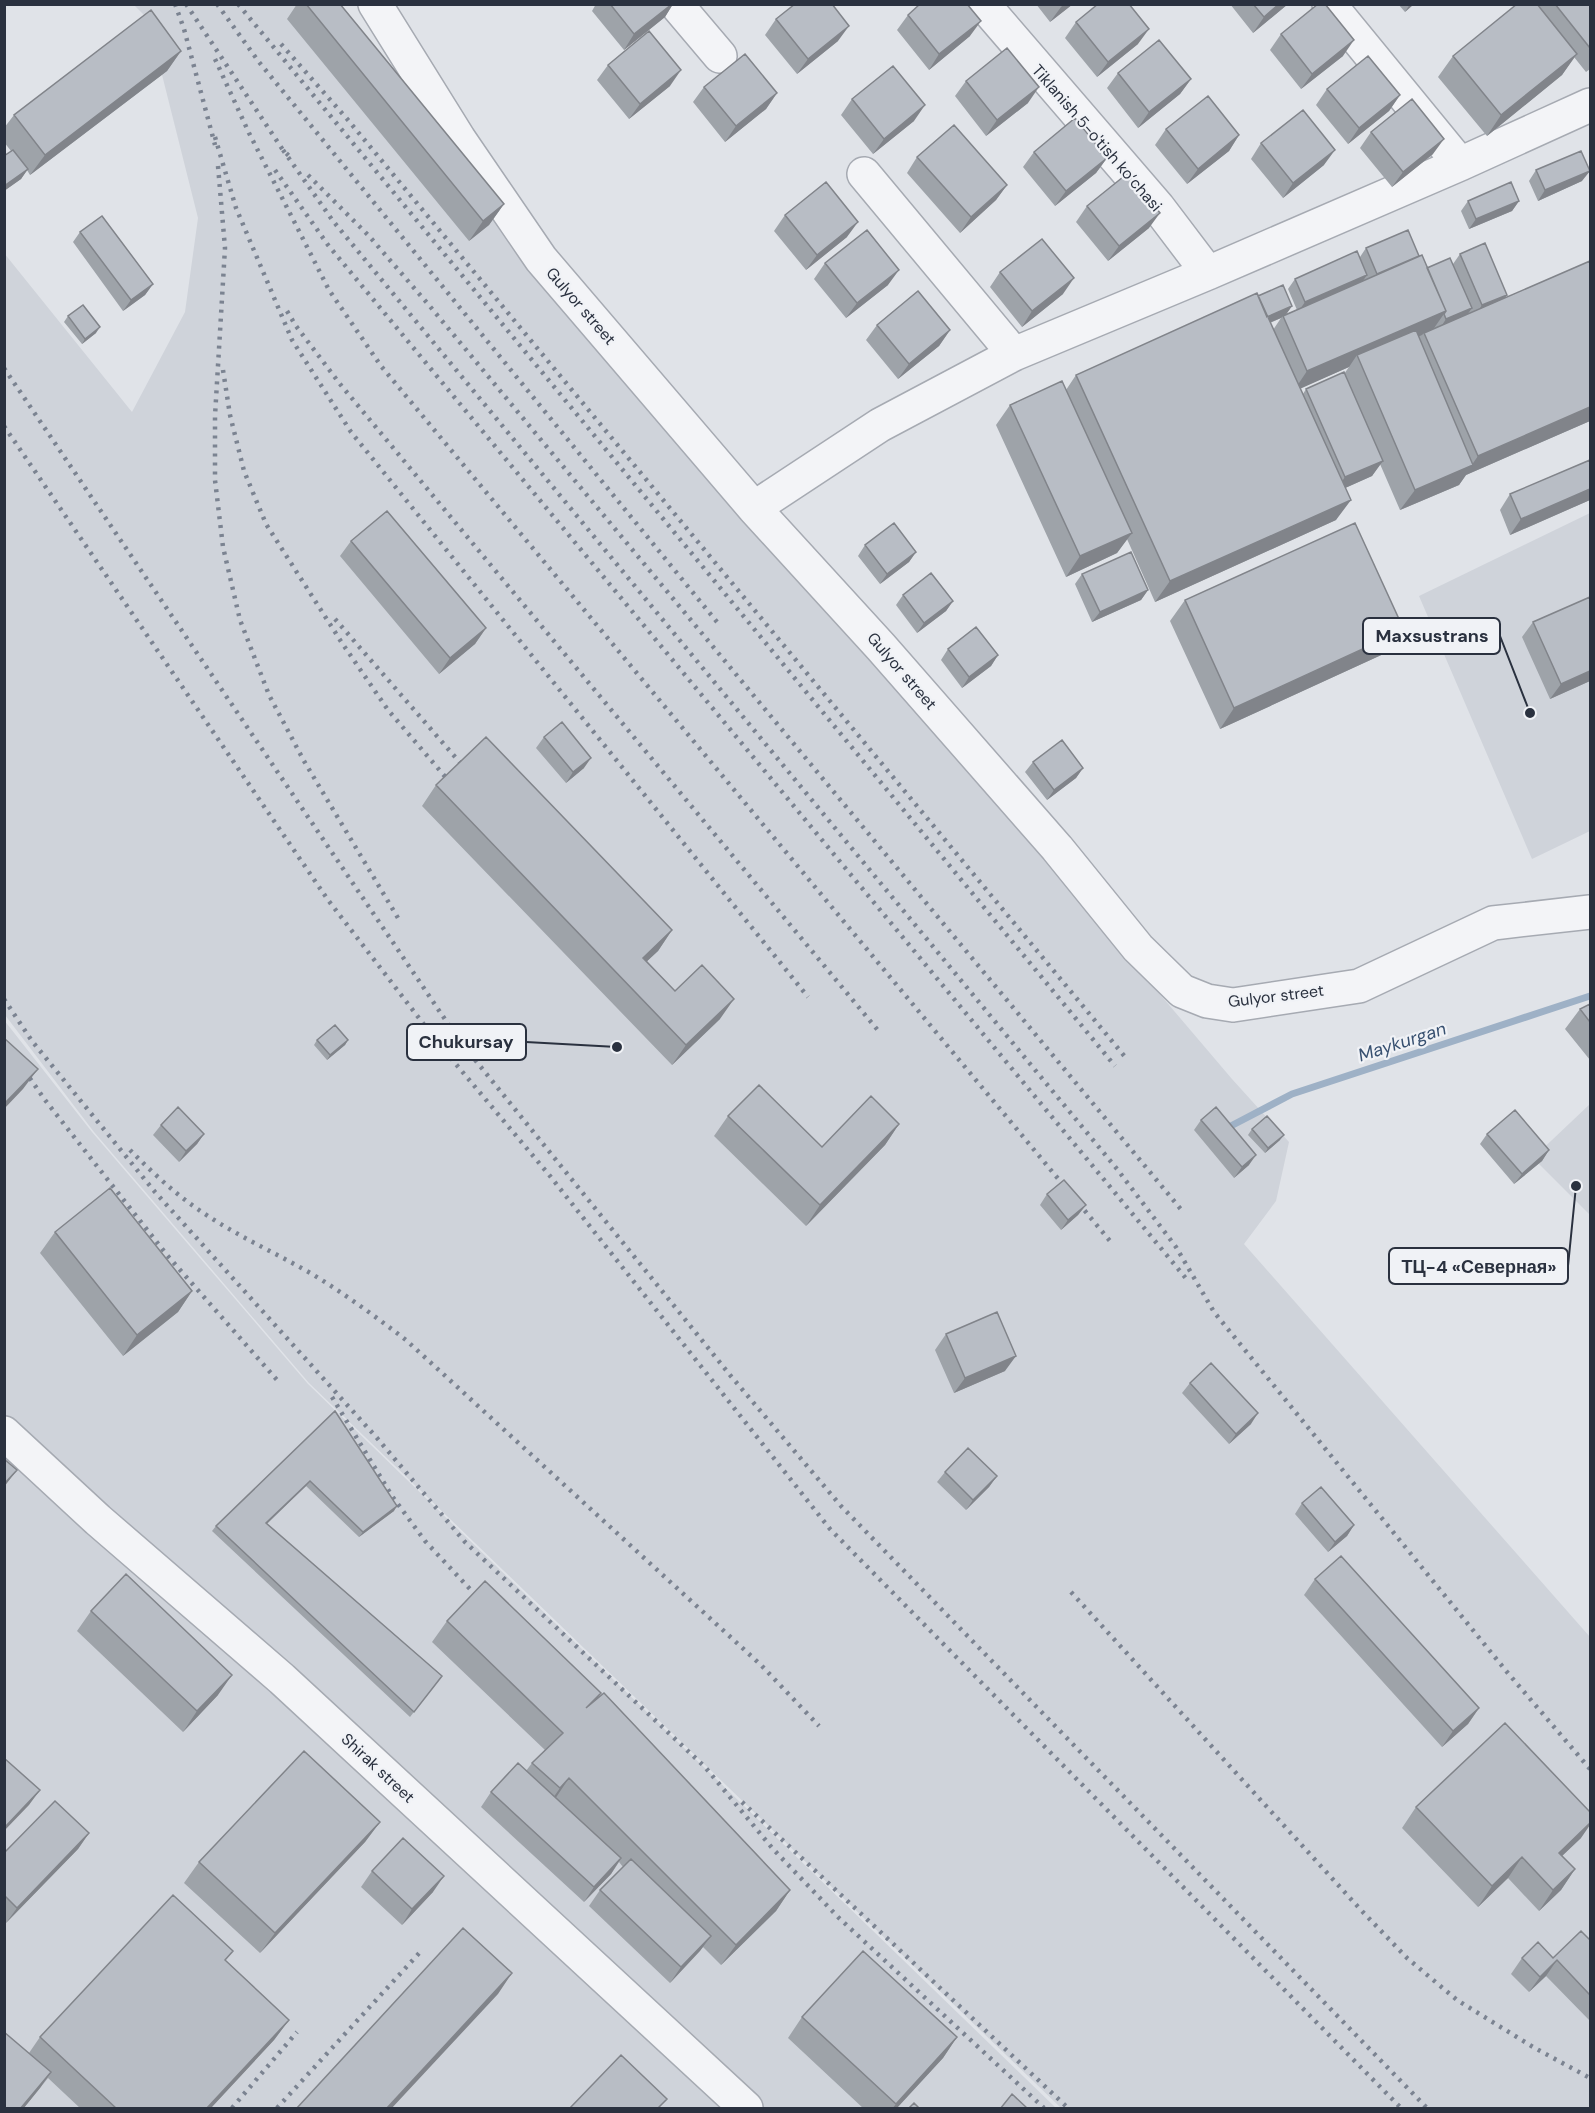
<svg xmlns="http://www.w3.org/2000/svg" width="1595" height="2113" viewBox="0 0 1595 2113" font-family="'DM Sans',sans-serif">
<rect width="100%" height="100%" fill="#e0e3e8"/>
<path fill="#cfd3da" d="M134 5H318L1232 1079 1289 1142 1276 1201 1244 1244 1590 1637V2108H1061L309 1383 94 1132 5 1015 4 253 132 412 185 312 198 218 148 19Z
M1590 513V831L1532 859 1419 596Z
M4 1020 92 1132 308 1384 1056 2108H5Z
M1590 1104V1215L1533 1158Z"/>
<g fill="none" stroke-linecap="round" stroke-linejoin="round">
<path stroke="#9eb1c6" stroke-width="7" d="M1227 1128 1292 1094 1590 996"/>
<defs>
<path id="minor" d="M375 4 459 139 541 259 754 508 881 647 1057 848 1138 948 1182 991 1207 1001 1233 1005 1359 986 1493 923 1590 912
M676 4 720 56
M983 4 1158 207 1208 273
M1329 4 1460 164
M864 174 1014 354
M754 508 880 425 1014 354 1208 273 1460 164 1590 105
M4 1433 98 1520 282 1679 746 2108"/>
</defs>
<use href="#minor" stroke="#a6aab2" stroke-width="36"/>
<use href="#minor" stroke="#f3f4f7" stroke-width="33"/>
<path stroke="#7b8391" stroke-width="4.5" stroke-dasharray="3 6" stroke-linecap="butt" d="M175 4 184 29 215 145
M186 4 283 150 289 156
M217 4 259 62 717 622
M238 4 1115 1066
M281 44 348 120 1126 1058
M215 59 249 133 329 290 381 366 1110 1241
M215 137 236 208 292 340 351 432 808 997
M283 150 333 221 1117 1169 1176 1247 1214 1312 1507 1672 1590 1769
M218 166 225 248 215 416V480L223 547 240 620 269 695 304 761 401 923
M275 170 328 245 1189 1282
M308 175 369 236 428 304 1184 1213
M287 311 296 326 340 384 881 1034
M4 368 459 1040 730 1375 841 1506 1427 2108
M223 370 230 415 244 471 266 524 342 643 388 710 448 780
M4 426 328 900 439 1044 550 1176 830 1529 1401 2108
M335 619 463 766
M4 999 32 1041 155 1192 377 1438 465 1542 705 1767 773 1849 839 1918 1044 2108
M4 1041 45 1100 167 1255 277 1380
M130 1150C151 1171 174 1193 199 1210 235 1235 274 1252 312 1274 345 1294 376 1317 406 1340L761 1665 819 1726
M332 1397 392 1496 425 1541 484 1604
M1071 1592 1360 1909 1407 1958 1457 2000 1533 2047 1590 2078
M742 1802 1068 2108
M232 2108 297 2032
M277 2108 422 1950"/>
</g>
<path fill="#9ea3a9" fill-rule="evenodd" d="M297 4H340L504 204 489 225 469 241 287 19Z
M596 4H673L665 17 624 50 592 11Z
M1036 4H1073L1050 22Z
M1230 4H1288L1253 33Z
M1398 4H1414L1405 12Z
M1541 4H1590V69L1586 72 1574 57 1562 75 1487 136 1438 77 1453 56 1539 7Z
M908 15 970 36 929 70 897 30Z
M776 19 838 41 797 74 765 35Z
M1076 22 1138 44 1097 77 1065 38Z
M1281 34 1343 56 1301 89 1270 50Z
M181 51 167 71 30 175 27 170 21 179 4 191V156L11 151 4 142V128L14 115Z
M608 65 670 86 629 119 597 80Z
M1118 73 1191 79 1180 94 1138 128 1107 88Z
M966 81 1028 103 986 136 955 96Z
M704 87 777 93 766 109 725 142 693 102Z
M1327 89 1400 95 1389 111 1348 144 1316 105Z
M852 99 914 121 873 154 841 115Z
M1166 129 1239 135 1229 151 1187 184 1155 145Z
M1371 132 1433 154 1392 187 1360 148Z
M1261 143 1324 165 1283 198 1251 159Z
M1034 152 1107 158 1096 173 1055 206 1023 167Z
M917 157 1007 185 996 200 960 233 907 173Z
M1536 170 1582 181 1538 201 1529 181Z
M1468 201H1519L1512 211 1469 229 1461 211Z
M1087 206 1149 228 1108 261 1076 222Z
M785 215 847 237 806 270 774 231Z
M80 232 153 284 145 295 123 311 73 242Z
M1366 248 1419 256 1427 268 1453 264 1460 254 1505 298 1590 261V421L1466 475 1459 485 1400 510 1380 464 1372 476 1345 488 1336 520 1155 602 1127 539 1117 553 1066 577 996 425 1010 405 1066 390 1076 375 1258 296 1292 306 1286 314 1297 310 1288 289 1295 279 1360 257ZM1281 318 1273 330 1270 323ZM1349 367 1344 374 1306 389 1303 394 1300 388Z
M825 263 888 285 846 318 814 279Z
M1000 272 1063 294 1022 327 990 287Z
M68 316 96 333 82 344 64 322Z
M877 325 950 330 939 346 898 379 866 340Z
M1590 460V500L1510 535 1500 510 1510 494Z
M351 541 486 628 475 644 439 674 340 556Z
M865 545 916 552 909 562 880 584 858 556Z
M1082 574 1148 590 1141 600 1092 622 1075 584Z
M903 595 953 601 946 611 917 633 896 605Z
M1590 597V681L1550 699 1522 637 1533 622Z
M1185 600 1390 651 1220 729 1170 621Z
M948 649 998 655 991 666 962 688 941 660Z
M544 737 584 768 566 783 536 748Z
M1033 762 1083 768 1076 778 1047 800 1025 772Z
M436 785 672 930 658 951 647 961 675 991 720 1019 672 1065 422 806Z
M1590 1004V1060L1565 1029 1580 1009Z
M317 1040H348L345 1045 327 1060 314 1045Z
M728 1116 822 1147 899 1124 885 1145 806 1226 714 1136Z
M1201 1120 1249 1165 1234 1178 1194 1130Z
M161 1125 204 1134 197 1144 179 1162 153 1135Z
M1252 1129 1280 1140 1265 1153 1248 1135Z
M1487 1134 1549 1150 1542 1161 1514 1184 1480 1144Z
M1047 1194 1086 1205 1078 1215 1061 1230 1040 1205Z
M55 1232 192 1291 178 1312 123 1356 40 1253Z
M946 1334 1005 1371 954 1393 935 1350Z
M1190 1383 1251 1424 1229 1444 1182 1393Z
M335 1411 394 1511 359 1537 306 1486 267 1524 442 1676 410 1717 212 1531 216 1526Z
M945 1472 997 1476 989 1487 966 1510 937 1482Z
M1302 1503 1354 1525 1347 1536 1328 1552 1295 1514Z
M1315 1579 1479 1708 1468 1724 1442 1747 1304 1595Z
M91 1611 218 1695 183 1732 77 1631Z
M447 1621 597 1699 790 1890 776 1911 721 1965 703 1947 670 1983 589 1906 600 1890 623 1867 619 1862 611 1874 584 1902 481 1807 491 1792 526 1771 532 1763 545 1750 432 1642Z
M1416 1807 1581 1838 1562 1856 1575 1869 1561 1890 1539 1911 1508 1878 1478 1907 1402 1828Z
M380 1822 365 1842 260 1953 184 1883 199 1862Z
M89 1833 78 1849 6 1923 4 1921V1853Z
M372 1871 433 1892 402 1925 361 1887Z
M1590 1940V2021L1546 1976 1529 1992 1511 1974 1522 1958H1553Z
M226 1961 289 2020 274 2040 210 2109H81L48 2078 40 2088 23 2109H4L29 2053 40 2037Z
M802 2017 957 2037 943 2058 896 2109H864L788 2038Z"/>
<path fill="#81848a" d="M672 4H673L665 17 624 50 634 34Z
M1064 4H1073L1050 22 1061 7Z
M1279 4H1288L1253 33 1264 17Z
M1410 4H1414L1405 12Z
M981 21 970 36 929 70 939 54Z
M849 26 838 41 797 74 808 59Z
M1149 29 1138 44 1097 77 1108 62Z
M1354 40 1343 56 1301 89 1312 74Z
M181 51 167 71 30 175 45 155Z
M1577 54 1562 75 1487 136 1501 115Z
M681 70 670 86 629 119 640 104Z
M1191 79 1180 94 1138 128 1149 112Z
M1039 87 1028 103 986 136 997 120Z
M777 93 766 109 725 142 736 126Z
M1400 95 1389 111 1348 144 1359 128Z
M925 105 914 121 873 154 884 139Z
M1239 135 1229 151 1187 184 1198 169Z
M1444 139 1433 154 1392 187 1403 172Z
M1335 150 1324 165 1283 198 1293 183Z
M1107 158 1096 173 1055 206 1066 191Z
M28 169 21 179 4 191V186Z
M1590 171 1582 181 1538 201 1545 190Z
M1007 185 996 200 960 233 971 217Z
M1519 201 1512 211 1469 229 1476 219Z
M504 204 489 225 469 241 483 221Z
M1160 213 1149 228 1108 261 1119 246Z
M858 222 847 237 806 270 817 255Z
M899 270 888 285 846 318 857 303Z
M1367 275 1360 285 1298 312 1305 302Z
M1074 278 1063 294 1022 327 1032 311Z
M153 284 145 295 123 311 131 300Z
M1507 295 1500 305 1475 316 1482 305Z
M1292 306 1285 316H1283L1281 318 1257 328 1264 318Z
M1472 308 1464 319 1439 330 1446 319Z
M1446 311 1432 331 1424 333 1422 335 1360 362 1357 355 1349 367 1293 392 1307 371Z
M100 327 96 333 82 344 85 339Z
M950 330 939 346 898 379 909 364Z
M1590 407V421L1466 475 1459 485 1400 510 1415 490 1471 466 1478 456Z
M1383 461 1372 476 1334 493 1345 477Z
M1590 489V500L1510 535 1521 519Z
M1351 500 1336 520 1155 602 1170 581Z
M1132 533 1117 553 1066 577 1080 556Z
M916 552 909 562 880 584 887 574Z
M1148 590 1141 600 1092 622 1100 612Z
M953 601 946 611 917 633 924 623Z
M486 628 475 644 439 674 450 658Z
M1404 630 1390 651 1220 729 1234 708Z
M998 655 991 666 962 688 969 677Z
M1590 671V681L1550 699 1561 684Z
M591 758 584 768 566 783 573 772Z
M1083 768 1076 778 1047 800 1054 790Z
M672 930 658 951 629 978 643 958Z
M734 999 720 1019 672 1065 686 1045Z
M348 1040 345 1045 327 1060 330 1055Z
M38 1069 23 1089 4 1109V1104Z
M899 1124 885 1145 806 1226 820 1205Z
M204 1134 197 1144 179 1162 186 1151Z
M1284 1135 1280 1140 1265 1153 1268 1148Z
M1549 1150 1542 1161 1514 1184 1522 1174Z
M1256 1155 1249 1165 1234 1178 1242 1167Z
M1086 1205 1078 1215 1061 1230 1068 1220Z
M192 1291 178 1312 123 1356 137 1335Z
M1016 1356 1005 1371 954 1393 965 1378Z
M1258 1413 1251 1424 1229 1444 1236 1434Z
M17 1470 4 1487V1484Z
M997 1476 989 1487 966 1510 973 1500Z
M310 1481 306 1486 262 1528 266 1523Z
M397 1506 394 1511 359 1537 363 1532Z
M1354 1525 1347 1536 1328 1552 1335 1542Z
M232 1675 218 1695 183 1732 197 1711Z
M1479 1708 1468 1724 1442 1747 1453 1731Z
M569 1778 555 1799 546 1808 560 1788Z
M40 1790 29 1805 4 1831V1828Z
M380 1822 365 1842 260 1953 275 1933Z
M1590 1823V1825L1581 1838 1544 1873 1559 1853Z
M89 1833 78 1849 6 1923 17 1908Z
M1522 1857 1508 1878 1478 1907 1492 1886Z
M621 1858 611 1874 584 1902 594 1887Z
M1575 1869 1561 1890 1539 1911 1553 1890Z
M444 1876 433 1892 402 1925 412 1909Z
M790 1890 776 1911 721 1965 736 1945Z
M711 1936 700 1951 670 1983 681 1967Z
M1557 1960 1546 1976 1529 1992 1540 1977Z
M512 1973 498 1994 391 2109H386Z
M289 2020 274 2040 210 2109H206Z
M957 2037 943 2058 896 2109H892L896 2104Z
M51 2072 40 2088 23 2109H20Z"/>
<path fill="#b8bdc5" stroke="#81848a" stroke-width="1.5" d="M306 4H340L504 204 483 221Z
M610 4H672L634 34Z
M795 4H832L849 26 808 59 776 19Z
M920 4H967L981 21 939 54 908 15Z
M1098 4H1129L1149 29 1108 62 1076 22Z
M1253 4H1279L1264 17Z
M1318 4H1325L1354 40 1312 74 1281 34Z
M1517 4H1537L1577 54 1501 115 1453 56Z
M1555 4H1590V48Z
M151 10 181 51 45 155 14 115Z
M649 31 681 70 640 104 608 65Z
M1159 40 1191 79 1149 112 1118 73Z
M1007 48 1039 87 997 120 966 81Z
M745 54 777 93 736 126 704 87Z
M1368 56 1400 95 1359 128 1327 89Z
M893 66 925 105 884 139 852 99Z
M1208 96 1239 135 1198 169 1166 129Z
M1412 99 1444 139 1403 172 1371 132Z
M1303 110 1335 150 1293 183 1261 143Z
M1075 118 1107 158 1066 191 1034 152Z
M954 125 1007 185 971 217 917 157Z
M13 150 28 169 4 186V156Z
M1581 151 1590 171 1545 190 1536 170Z
M1128 173 1160 213 1119 246 1087 206Z
M826 182 858 222 817 255 785 215Z
M1511 182 1519 201 1476 219 1468 201Z
M102 216 153 284 131 300 80 232Z
M867 230 899 270 857 303 825 263Z
M1408 230 1419 256 1377 274 1366 248Z
M1042 239 1074 278 1032 311 1000 272Z
M1485 243 1507 295 1482 305 1460 254Z
M1357 251 1367 275 1305 302 1295 279Z
M1422 255 1446 311 1307 371 1283 316Z
M1450 258 1472 308 1446 319 1444 314 1446 311 1427 268Z
M1590 261V407L1478 456 1424 333Z
M1283 285 1292 306 1267 317 1258 296Z
M918 291 950 330 909 364 877 325Z
M1257 293 1351 500 1170 581 1076 375Z
M83 305 100 327 85 339 68 316Z
M1416 330 1473 465 1415 490 1357 355Z
M1344 372 1383 461 1345 477 1306 389Z
M1062 381 1132 533 1080 556 1010 405Z
M1590 460V489L1521 519 1510 494Z
M387 511 486 628 450 658 351 541Z
M894 523 916 552 887 574 865 545Z
M1355 523 1404 630 1234 708 1185 600Z
M1131 552 1148 590 1100 612 1082 574Z
M931 573 953 601 924 623 903 595Z
M1590 597V671L1561 684 1533 622Z
M976 627 998 655 969 677 948 649Z
M562 722 591 758 573 772 544 737Z
M486 737 672 930 643 958 675 991 702 965 734 999 686 1045 436 785Z
M1062 740 1083 768 1054 790 1033 762Z
M1590 1004V1022L1580 1009Z
M335 1025 348 1040 330 1055 317 1040Z
M4 1038 38 1069 4 1104Z
M759 1085 822 1147 871 1096 899 1124 820 1205 728 1116Z
M178 1107 204 1134 186 1151 161 1125Z
M1216 1107 1256 1155 1242 1167 1201 1120Z
M1515 1110 1549 1150 1522 1174 1487 1134Z
M1267 1116 1284 1135 1268 1148 1252 1129Z
M1064 1180 1086 1205 1068 1220 1047 1194Z
M110 1188 192 1291 137 1335 55 1232Z
M997 1312 1016 1356 965 1378 946 1334Z
M1211 1363 1258 1413 1236 1434 1190 1383Z
M335 1411 397 1506 363 1532 310 1481 266 1523 442 1676 414 1712 216 1526Z
M968 1448 997 1476 973 1500 945 1472Z
M4 1459 17 1470 4 1484Z
M1321 1487 1354 1525 1335 1542 1302 1503Z
M1341 1556 1479 1708 1453 1731 1315 1579Z
M126 1574 232 1675 197 1711 91 1611Z
M485 1581 601 1693 586 1708 604 1693 790 1890 736 1945 569 1778 560 1788 532 1763 563 1733 447 1621Z
M1505 1723 1590 1812V1823L1559 1853 1575 1869 1553 1890 1522 1857 1492 1886 1416 1807Z
M304 1751 380 1822 275 1933 199 1862Z
M4 1758 40 1790 4 1828Z
M518 1763 621 1858 594 1887 491 1792Z
M55 1801 89 1833 17 1908 4 1895V1853Z
M403 1838 444 1876 412 1909 372 1871Z
M631 1859 711 1936 681 1967 600 1890Z
M173 1895 233 1951 225 1960 289 2020 206 2109H117L40 2037Z
M463 1928 512 1973 386 2109H296Z
M1581 1931 1590 1940V1995L1557 1960 1540 1977 1522 1958 1538 1942 1553 1958Z
M863 1951 957 2037 896 2104 802 2017Z
M4 2032 51 2072 20 2109H4Z
M621 2055 667 2099 657 2109H569Z
M1012 2094 1028 2109H1000Z
M914 2103 920 2109H908Z"/>
<g text-anchor="middle" dominant-baseline="central" stroke-width="4.5" stroke-linejoin="round" paint-order="stroke">
<g font-size="16" fill="#2a313f" stroke="#f0f2f6">
<text transform="translate(1097 138) rotate(49)">Tiklanish 5-o'tish ko‘chasi</text>
<text transform="translate(581 306) rotate(49)">Gulyor street</text>
<text transform="translate(902 671) rotate(49)">Gulyor street</text>
<text transform="translate(1276 996) rotate(-7)">Gulyor street</text>
<text transform="translate(378 1768) rotate(43)">Shirak street</text>
</g>
<g font-size="18" font-style="italic" fill="#375070" stroke="#f0f2f6">
<text transform="translate(1402 1042) rotate(-18)">Maykurgan</text>
</g>
</g>
<path fill="none" stroke="#2a313f" stroke-width="2" d="M1530 713L1500 636M617 1047L526 1042M1576 1186L1568 1266"/>
<g fill="#2a313f" stroke="#f0f2f6" stroke-width="2">
<circle cx="1530" cy="713" r="6"/>
<circle cx="617" cy="1047" r="6"/>
<circle cx="1576" cy="1186" r="6"/>
</g>
<g fill="#f0f2f6" stroke="#2a313f" stroke-width="2">
<rect x="1363" y="618" width="137" height="36" rx="6"/>
<rect x="407" y="1024" width="119" height="36" rx="6"/>
<rect x="1389" y="1248" width="179" height="36" rx="6"/>
</g>
<g font-size="18" text-anchor="middle" font-weight="bold" fill="#2a313f">
<text x="1432" y="642">Maxsustrans</text>
<text x="466" y="1048">Chukursay</text>
<text x="1479" y="1273">ТЦ-4 «Северная»</text>
</g>
<rect width="1595" height="2113" fill="none" stroke="#2a313f" stroke-width="12"/>
</svg>
